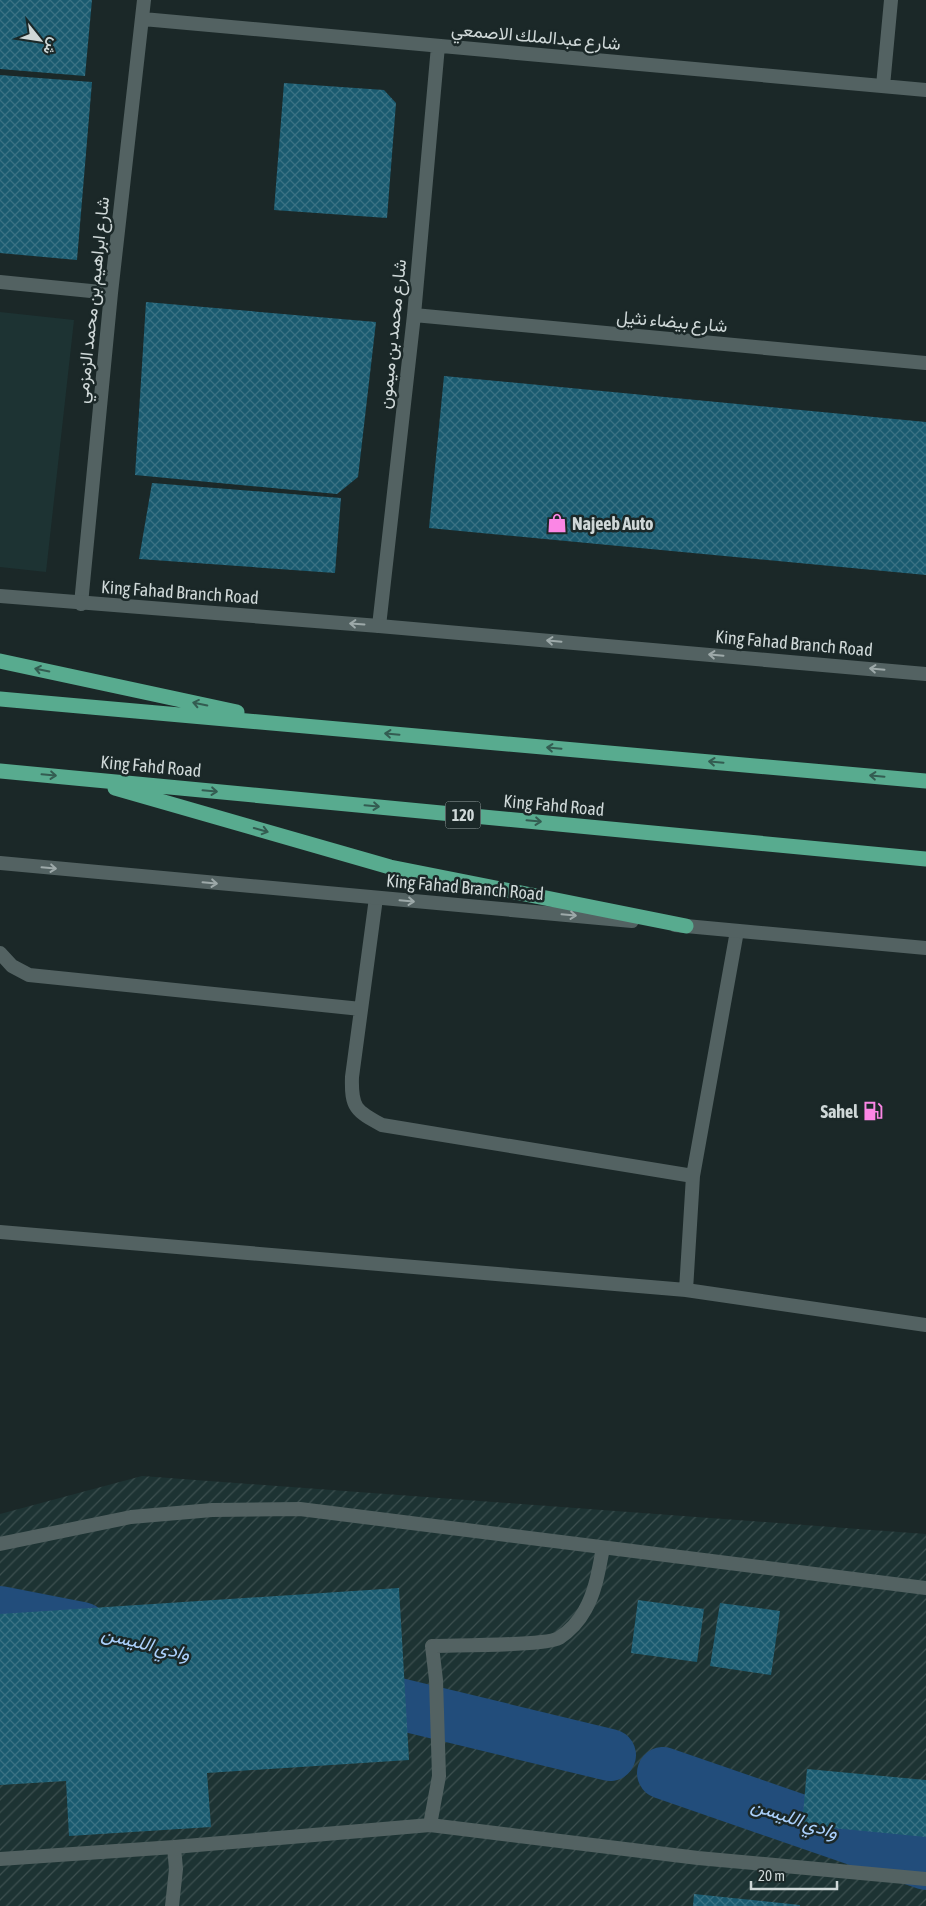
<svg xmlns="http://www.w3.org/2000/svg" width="926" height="1906" viewBox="0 0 926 1906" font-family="'Asap Condensed',Vazirmatn,sans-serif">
<defs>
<pattern id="industrial-furrows" width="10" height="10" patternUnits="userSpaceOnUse" patternTransform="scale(1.25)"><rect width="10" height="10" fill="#1d3333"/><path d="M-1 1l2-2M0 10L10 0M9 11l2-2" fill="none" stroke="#3d5050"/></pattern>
<pattern id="building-cross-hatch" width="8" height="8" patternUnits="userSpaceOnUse" patternTransform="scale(1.25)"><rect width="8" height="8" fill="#1a5b70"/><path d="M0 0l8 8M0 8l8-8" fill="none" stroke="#3a7284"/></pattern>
</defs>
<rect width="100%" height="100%" fill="#1b2828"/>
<path fill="#1d3333" d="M0 312 74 320 46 572 0 567Z"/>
<path fill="url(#industrial-furrows)" d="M142 1476 926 1534V1906H0V1514Z"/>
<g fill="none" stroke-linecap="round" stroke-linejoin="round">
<path stroke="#224d7b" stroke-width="52" d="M0 1612 82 1628
M378 1699 610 1755
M663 1773 926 1864"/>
</g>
<path fill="url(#building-cross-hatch)" d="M0 0H92L85 76 0 69Z
M0 75 92 82 77 260 0 253Z
M284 83 384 90 396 103 387 218 274 210Z
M146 302 376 322 358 477 337 494 135 475Z
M444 376 926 422V575L429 528Z
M152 483 341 498 335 573 139 559Z
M399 1588 409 1760 207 1773 211 1827 69 1836 66 1781 0 1785V1614Z
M638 1600 704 1609 697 1662 631 1653Z
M720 1603 780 1611 771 1675 710 1666Z
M807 1769 926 1780V1837L802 1825Z
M694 1894 800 1905V1906H693Z"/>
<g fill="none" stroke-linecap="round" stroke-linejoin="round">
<path stroke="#536262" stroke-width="14" d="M376 898 352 1077C351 1108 356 1111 382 1125L693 1176
M0 953 12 966 29 975 361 1009
M0 1232 686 1290 926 1325
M686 1290 693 1176 737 931
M0 1544 131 1517 212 1510 300 1509 926 1588
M430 1825 439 1776 436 1680 432 1646C455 1645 545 1646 559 1638 570 1631 579 1621 585 1610 596 1591 599 1568 603 1548
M0 1859 174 1847 430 1825 698 1858 926 1879
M172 1906 176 1869 174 1847"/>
<path stroke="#536262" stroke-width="14" d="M143 19 926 90
M883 86 891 0
M0 282 111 293
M414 315 926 363
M81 604 111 293 144 0
M379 626 414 315 438 46"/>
<path stroke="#536262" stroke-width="14" d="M0 596 379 626 926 674
M0 863 632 921
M675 925 926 948"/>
<path stroke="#58ab8f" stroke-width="15" d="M0 661 237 712
M0 699 926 781
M0 771 926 859
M115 788 390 867 686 926"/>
</g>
<defs><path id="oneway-shaft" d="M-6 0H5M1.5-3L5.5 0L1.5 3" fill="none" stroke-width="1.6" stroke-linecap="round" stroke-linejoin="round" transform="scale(1.25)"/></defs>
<g stroke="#9da9a9">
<use href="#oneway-shaft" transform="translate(357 624) rotate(-176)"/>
<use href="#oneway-shaft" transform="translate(554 641) rotate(-175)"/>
<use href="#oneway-shaft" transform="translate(716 655) rotate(-175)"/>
<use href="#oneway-shaft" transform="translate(877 669) rotate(-175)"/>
<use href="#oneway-shaft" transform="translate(49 868) rotate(5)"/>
<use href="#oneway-shaft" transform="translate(210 883) rotate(5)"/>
<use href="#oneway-shaft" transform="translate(407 901) rotate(5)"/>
<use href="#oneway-shaft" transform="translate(569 915) rotate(5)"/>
</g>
<g stroke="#335c51">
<use href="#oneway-shaft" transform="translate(42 670) rotate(-168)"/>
<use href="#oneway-shaft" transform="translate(200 704) rotate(-168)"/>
<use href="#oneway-shaft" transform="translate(392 734) rotate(-175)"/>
<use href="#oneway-shaft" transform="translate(554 748) rotate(-175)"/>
<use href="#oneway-shaft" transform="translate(716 762) rotate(-175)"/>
<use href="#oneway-shaft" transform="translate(49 775) rotate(5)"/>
<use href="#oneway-shaft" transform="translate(877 776) rotate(-175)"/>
<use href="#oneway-shaft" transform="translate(210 791) rotate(5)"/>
<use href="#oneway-shaft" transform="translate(372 806) rotate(5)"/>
<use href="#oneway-shaft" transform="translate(534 821) rotate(5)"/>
<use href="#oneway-shaft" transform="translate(261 830) rotate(16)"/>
</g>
<defs>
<symbol id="shop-bare" viewBox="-9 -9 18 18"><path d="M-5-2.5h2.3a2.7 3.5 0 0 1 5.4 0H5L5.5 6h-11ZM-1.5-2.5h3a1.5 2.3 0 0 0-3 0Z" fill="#fb86e5" stroke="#1b2828" stroke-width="2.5" paint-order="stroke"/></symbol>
<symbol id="fuel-bare" viewBox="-9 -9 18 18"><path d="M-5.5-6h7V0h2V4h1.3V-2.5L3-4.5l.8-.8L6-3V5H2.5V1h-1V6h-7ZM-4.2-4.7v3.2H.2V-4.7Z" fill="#fb86e5" stroke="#1b2828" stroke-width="2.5" paint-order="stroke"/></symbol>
</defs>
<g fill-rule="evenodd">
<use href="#shop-bare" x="543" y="509" width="28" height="28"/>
<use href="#fuel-bare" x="859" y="1097" width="28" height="28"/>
</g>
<g text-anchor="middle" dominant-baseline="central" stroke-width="5" stroke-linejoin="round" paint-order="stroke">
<rect fill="#1b2828" stroke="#99a3a3" stroke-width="1" x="445.5" y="801.5" width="35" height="27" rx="4"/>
<g font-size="16" font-weight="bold" fill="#cfd8d8">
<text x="463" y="815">120</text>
</g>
<g font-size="18" fill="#cfd8d8" stroke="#1b2828">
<text transform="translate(536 36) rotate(5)">شارع عبدالملك الاصمعي</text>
<text transform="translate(92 300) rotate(-84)">شارع ابراهيم بن محمد الزمزمي</text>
<text transform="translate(672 321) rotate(5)">شارع بيضاء نثيل</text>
<text transform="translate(392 334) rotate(-84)">شارع محمد بن ميمون</text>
<text transform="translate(180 592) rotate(4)">King Fahad Branch Road</text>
<text transform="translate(794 643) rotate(5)">King Fahad Branch Road</text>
<text transform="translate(151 766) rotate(5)">King Fahd Road</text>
<text transform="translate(554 805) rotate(5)">King Fahd Road</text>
<text transform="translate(465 887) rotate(5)">King Fahad Branch Road</text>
</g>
<g font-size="18" font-weight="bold" fill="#cfd8d8" stroke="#1b2828" text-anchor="start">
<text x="572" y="523">Najeeb Auto</text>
<text x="858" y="1111" text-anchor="end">Sahel</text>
</g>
<g font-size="19" font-style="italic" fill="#abd0fb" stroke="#1b2828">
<text transform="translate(146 1643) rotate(14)">وادي الليسن</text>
<text transform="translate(795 1818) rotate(19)">وادي الليسن</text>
</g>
</g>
<g transform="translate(40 40) rotate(120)" stroke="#1b2828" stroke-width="4" paint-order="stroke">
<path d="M0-4L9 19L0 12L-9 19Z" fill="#cfd8d8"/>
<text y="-8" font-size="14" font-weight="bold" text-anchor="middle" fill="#cfd8d8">ش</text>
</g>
<path d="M751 1881v8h86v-8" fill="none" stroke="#cfd8d8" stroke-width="2.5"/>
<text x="758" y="1881" font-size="15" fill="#cfd8d8" stroke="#1b2828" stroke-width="4" paint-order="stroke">20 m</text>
</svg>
